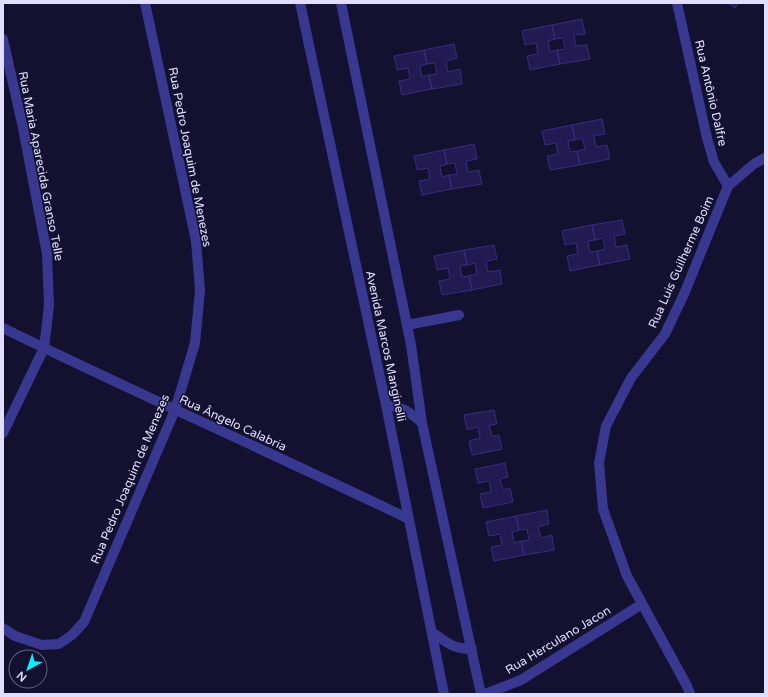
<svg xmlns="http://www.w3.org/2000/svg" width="768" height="697" viewBox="0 0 768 697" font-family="'Varela Round',sans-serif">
<rect width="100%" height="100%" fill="#14102f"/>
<path fill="#241a52" stroke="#382b7f" d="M728 3H738L735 8Z
M582 19 585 34 574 35 576 46 587 45 590 59 560 64 557 50 565 49 563 38 555 39 552 25Z
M552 25 555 39 548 41 550 52 557 50 560 64 530 70 527 56 538 54 536 43 525 45 522 31Z
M454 44 457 58 446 61 448 72 460 69 462 84 432 89 429 75 437 74 435 63 427 64 424 50Z
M424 50 427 64 420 66 422 77 429 75 432 89 402 95 399 81 410 79 408 68 397 70 394 56Z
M602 119 605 134 594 136 596 147 607 145 610 159 580 165 577 151 585 149 582 138 575 140 572 125Z
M572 125 575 140 568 141 570 152 577 151 580 165 550 170 547 156 558 154 556 143 545 145 542 131Z
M474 144 477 159 466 161 468 172 479 170 482 184 452 189 449 175 457 174 455 163 447 164 444 150Z
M444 150 447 164 440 166 442 177 449 175 452 189 422 195 419 181 430 179 428 168 417 170 414 156Z
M622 220 625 234 614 236 616 247 627 245 630 259 600 265 597 251 605 249 603 238 595 240 592 225Z
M592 225 595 240 588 241 590 252 597 251 600 265 570 271 567 256 578 254 576 243 565 245 562 231Z
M494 245 497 259 486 261 488 272 500 270 502 284 472 290 469 276 477 274 475 263 467 265 464 250Z
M464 250 467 265 460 266 462 277 469 276 472 290 442 295 439 281 450 279 448 268 437 270 434 256Z
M494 410 497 424 489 425 492 436 499 435 502 449 472 455 469 441 480 438 478 427 467 430 464 415Z
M505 463 508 477 500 479 503 490 510 488 513 502 483 508 480 494 491 492 489 481 478 483 475 469Z
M547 510 549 524 538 527 541 538 552 535 554 550 524 555 521 541 529 540 527 529 519 530 516 516Z
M516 516 519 530 512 532 514 543 521 541 524 555 494 561 491 547 502 545 500 534 489 536 486 522Z"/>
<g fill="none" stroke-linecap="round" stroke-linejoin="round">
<path stroke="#383891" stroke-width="10" d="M300 3 386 405 444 694
M341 3 411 345 422 423 481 694
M677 3 707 138 714 162 728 186
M3 39 23 128 47 254 49 305 44 348 3 433
M407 325 459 315
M3 328C138 394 274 454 409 519
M386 405C403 407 410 412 422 423
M3 628 15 636 42 645 59 644 72 635 84 622 175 410 195 343 200 290 196 241 145 3
M432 632C447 643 453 649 472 649
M485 694 521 680 642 604
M690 694 687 686 627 576 603 509 599 463 606 426 631 378 665 334 684 294 728 186 754 164 765 158"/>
</g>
<g text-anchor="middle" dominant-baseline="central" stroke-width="3" stroke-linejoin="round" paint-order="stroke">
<g font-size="12" fill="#e1deff" stroke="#14102f">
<text transform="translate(711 93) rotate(77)">Rua Antônio Dalfre</text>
<text transform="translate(190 157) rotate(79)">Rua Pedro Joaquim de Menezes</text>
<text transform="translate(41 166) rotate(79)">Rua Maria Aparecida Granso Telle</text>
<text transform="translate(681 262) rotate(-66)">Rua Luis Guilherme Boim</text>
<text transform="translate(386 346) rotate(78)">Avenida Marcos Manginelli</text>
<text transform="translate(233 423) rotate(25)">Rua Ângelo Calabria</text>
<text transform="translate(130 479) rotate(-67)">Rua Pedro Joaquim de Menezes</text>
<text transform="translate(558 640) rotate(-31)">Rua Herculano Jacon</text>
</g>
</g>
<rect width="768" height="697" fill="none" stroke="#e1deff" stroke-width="8"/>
<g transform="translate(28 669) rotate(220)"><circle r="19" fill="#14102f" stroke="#666282"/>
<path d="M0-3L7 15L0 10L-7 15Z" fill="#0aefff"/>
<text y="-6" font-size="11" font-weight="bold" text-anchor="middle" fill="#e1deff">N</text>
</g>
</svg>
